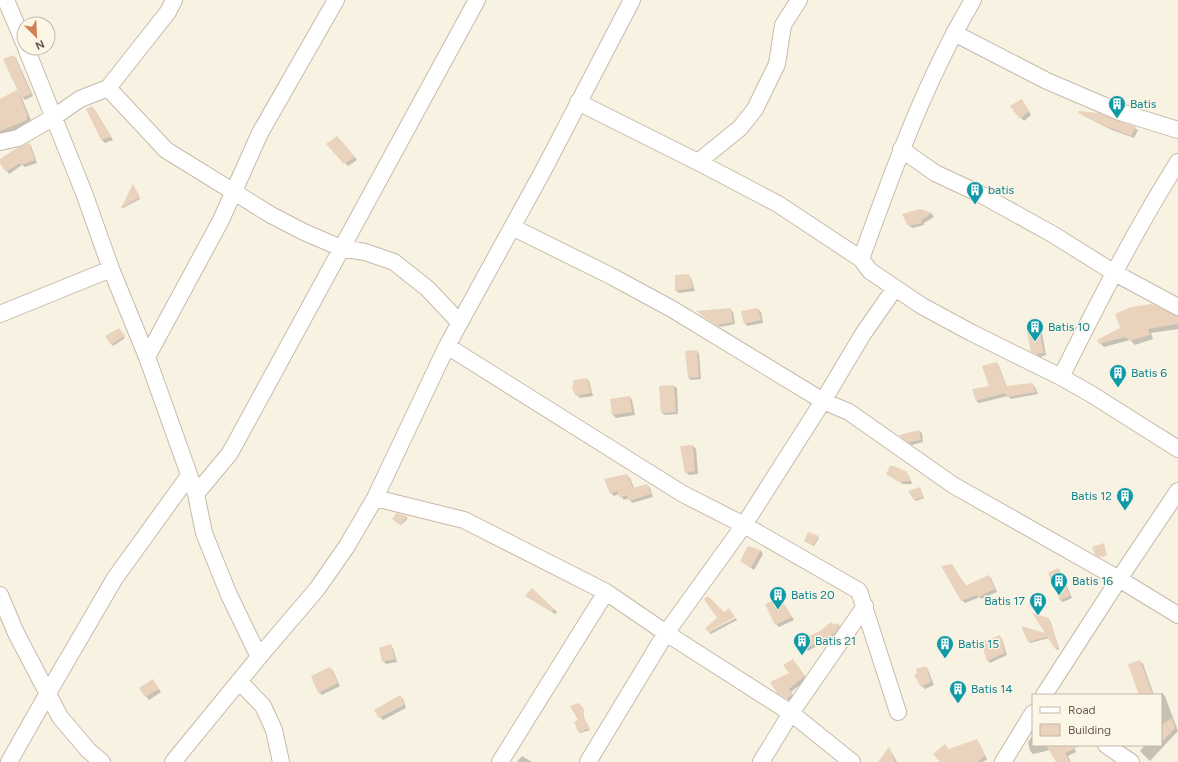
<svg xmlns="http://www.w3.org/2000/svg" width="1178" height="762" viewBox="0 0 1178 762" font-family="Figtree,sans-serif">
<rect width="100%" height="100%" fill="#f8f2e2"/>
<path fill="#0003" d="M13 56 16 58 33 96 25 100 21 96 31 120 29 121 30 124 2 136 0 134V100L17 92 22 97Z
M1022 100 1031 115 1024 121 1011 106Z
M92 107 95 110 113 140 105 143 102 140 87 110Z
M1079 112 1135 128 1138 130 1134 138 1112 130 1082 115Z
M340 140 357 160 348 166 328 144Z
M29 144 31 146 37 163 25 167 22 165 9 174 0 160Z
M133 186 140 199 123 208H122Z
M920 210 932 214 934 217 924 223V225L912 228 909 225Z
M688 275 691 278 695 291 679 293 676 291Z
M730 309 733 312 735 324 720 327 700 314Z
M758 309 761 312 763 323 747 326 745 323Z
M1178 320V329L1151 333 1153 339 1135 345 1130 340 1104 347 1100 343Z
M120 330 125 338 113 346 112 344Z
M1039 330 1042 333 1046 355 1040 357 1032 351Z
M697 351 699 354 701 379 691 380 688 377Z
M996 363 999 366 1007 387 1032 384 1035 387 1038 394 1011 399 1008 396 979 403 976 401 991 387Z
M587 379 589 381 593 396 580 398 577 395Z
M674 386 677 388 678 414 665 415 662 413Z
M630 397 632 400 635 415 616 418 613 415Z
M919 431 922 433 923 442 912 445 900 436Z
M693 446 696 449 698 474 689 475 686 472Z
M906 473 909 476 912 484H903L887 474Z
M627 475 630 478 634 488 647 485 650 488 653 497 632 503 629 498 624 500 619 494 614 496 611 493Z
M920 488 924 498 916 501 914 499Z
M396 514 408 518 401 525 393 519Z
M818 537 819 538 814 546 806 542Z
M748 547 761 551 763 554 754 570 741 561Z
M954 568 966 586 988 576 991 578 997 592 981 599 980 597 965 603 962 600Z
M1058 569 1060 571 1072 598 1063 602 1060 600 1049 573Z
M532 589 557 612 555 614 526 596Z
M780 598 794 620 779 627 776 624Z
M736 618 737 620 711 634 709 632Z
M1050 620 1059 649 1057 650 1049 638 1030 643 1023 628 1047 635Z
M831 623 833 625 838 624 841 629 837 635 808 651 806 648 820 632Z
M999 636 1002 639 1007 655 990 663 988 660Z
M390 645 393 648 397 662 386 664 383 661Z
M1140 661 1143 664 1154 695H1140Z
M796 664 807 679 791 692 794 698 790 701 781 695Z
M926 667 928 670 934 685 925 689 922 686Z
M330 668 333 671 340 686 322 695 319 692Z
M153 680 161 692 149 700 140 688Z
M1162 693 1165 696 1178 731 1150 761 1140 751 1145 745H1161V695H1157Z
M400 696 403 699 406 708 383 720 380 717Z
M580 705 584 711V719L590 730 580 733 579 732V720Z
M1033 735V745H1073L1076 752 1068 756 1071 762H1057L1050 750 1033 754 1030 751 1028 742Z
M976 740 979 743 987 759 983 762H941L950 750Z
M889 748 897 762H879Z
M522 756 532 762H517Z"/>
<path fill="#ead3bd" d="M14 55 31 94 21 98 3 59Z
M17 90 28 116 26 117 27 120 0 131V99Z
M1022 99 1029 111 1020 119 1010 106Z
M92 106 111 137 101 140 86 109Z
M1079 111 1098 113 1136 127 1131 136 1108 127 1078 113Z
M337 136 355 157 344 164 326 144Z
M29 143 35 160 21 165 20 163 6 172 0 163V159L17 148Z
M133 184 140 197 121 208Z
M920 209 932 213 921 220 922 223 908 226 902 214Z
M689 274 693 288 675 291V275Z
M1152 304 1178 316V324L1148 329 1150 335 1130 341 1125 337 1099 344 1097 340 1120 328 1115 314 1131 307Z
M731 308 733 322 717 325 696 311Z
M758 308 761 320 744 324 741 311Z
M119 328 125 336 111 345 105 336Z
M1039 329 1044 353 1036 354 1031 352 1027 332Z
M697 350 699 377 688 378 685 351Z
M997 362 1006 386 1032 383 1036 392 1007 397 1005 393 976 401 972 389 989 386 982 366Z
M587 378 591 393 576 396 572 388 574 380Z
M674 385 676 412 661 413 659 386Z
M630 396 632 412 612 415 610 399Z
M919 430 921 440 909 442 899 435Z
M693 445 695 471 685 473 680 446Z
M890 466H894L907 472 911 481 899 482 886 474Z
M627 474 633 488 647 484 651 494 629 501 627 495 620 498 617 491 610 494 604 479Z
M920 487 923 497 914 500 908 491Z
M396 513 407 516 400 525 392 519Z
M808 532 819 536 813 546 804 541Z
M1104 543 1107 556 1100 557 1095 555 1092 547Z
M748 546 761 550 751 568 740 561Z
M952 564 965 586 989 575 995 589 978 597 977 595 961 601 941 566Z
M1058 568 1070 596 1060 600 1048 573Z
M532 588 554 609 552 612 525 596Z
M708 596 724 612 729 608 735 617 708 632 705 628 717 618 704 599Z
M780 597 792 617 775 625 765 604Z
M1032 613 1049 618 1058 648 1055 649 1047 637 1028 642 1021 626 1045 633Z
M831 622 832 625 838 623 840 626 835 633 805 649 803 645 811 639 809 636 820 631Z
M1000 635 1005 653 987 661 981 642Z
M391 644 395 659 382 662 379 648Z
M793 659 805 676 789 689 792 695 787 699 777 693 770 682 789 673 783 665Z
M1140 660 1153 695H1139L1128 664Z
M926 666 931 682 921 687 914 675 917 673 916 669Z
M330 667 338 683 318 693 311 676Z
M153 679 159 689 145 697 139 688Z
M400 695 404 705 379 718 374 710Z
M579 703 584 709V717L590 729 584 730V732L583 731 578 732 574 722 578 720 570 706Z
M1172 718 1175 728 1161 743V725Z
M977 739 985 756 977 762H940L933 754 945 744 949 749Z
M1046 745H1082L1065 753 1070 762H1056Z
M889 747 895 762H878Z"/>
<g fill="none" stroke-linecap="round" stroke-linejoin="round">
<defs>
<path id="minor" d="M6 0 24 43
M954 33 1047 81 1117 111 1178 130
M26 48 84 193 111 269 147 357 196 494 204 533 229 595 259 657
M108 88 166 150 271 215 304 232 341 248 365 252 394 262 428 289 459 322
M578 102 698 162 778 204 861 259 870 271 922 306 972 333 1061 377 1091 394 1178 449
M0 142 18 138 54 117 80 99 108 88 168 12 174 0
M901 149 935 173 980 194 1054 235 1113 272 1178 307
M698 162 740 128 755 109 777 64 783 25 799 0
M512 227 611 276 672 309 823 401 849 412 953 485 1119 579 1178 615
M861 259C893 171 925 81 973 0
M0 314 111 269
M447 346 683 494 744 525 859 591 898 712
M147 357 221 220 260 133 336 0
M1061 377C1098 303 1134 232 1178 162
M196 494 230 453 477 0
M375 498 464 520 606 592 666 633 791 713 852 762
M0 595 16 633 60 717 88 750 102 762
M239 681 263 706 274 730 281 762
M1044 695 1119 579 1178 491
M1106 745 1131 762
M9 762 48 693 115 578 188 477
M173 762 259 657 317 589 347 546 375 498 447 346 543 171 632 0
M500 762 606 592
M588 762 666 633 744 525 823 401 863 334 895 288
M761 762 791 713 865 606
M1003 762 1033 713"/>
</defs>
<use href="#minor" stroke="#c7baab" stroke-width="18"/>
<use href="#minor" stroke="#fff" stroke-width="16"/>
</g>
<defs>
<symbol id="building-pin" viewBox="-11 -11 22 30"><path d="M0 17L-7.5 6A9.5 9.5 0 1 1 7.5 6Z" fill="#0f9aa8" stroke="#fcf6e7"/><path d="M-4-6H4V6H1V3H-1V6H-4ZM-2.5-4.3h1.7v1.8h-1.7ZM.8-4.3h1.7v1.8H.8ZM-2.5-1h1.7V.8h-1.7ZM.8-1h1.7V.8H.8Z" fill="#fff"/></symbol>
</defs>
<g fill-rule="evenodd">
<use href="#building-pin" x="1107" y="94" width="20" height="27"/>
<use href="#building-pin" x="965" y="180" width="20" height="27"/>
<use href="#building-pin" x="1025" y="317" width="20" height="27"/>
<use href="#building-pin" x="1108" y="363" width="20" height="27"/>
<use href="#building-pin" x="1115" y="486" width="20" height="27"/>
<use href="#building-pin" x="1049" y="571" width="20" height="27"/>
<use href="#building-pin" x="768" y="585" width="20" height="27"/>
<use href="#building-pin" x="1028" y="591" width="20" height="27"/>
<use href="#building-pin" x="792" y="631" width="20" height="27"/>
<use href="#building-pin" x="935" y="634" width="20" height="27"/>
<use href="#building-pin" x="948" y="679" width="20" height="27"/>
</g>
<g text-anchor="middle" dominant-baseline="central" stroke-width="3" stroke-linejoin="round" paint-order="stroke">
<g font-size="12" fill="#0d838f" stroke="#fcf6e7" text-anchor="start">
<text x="1130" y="104">Batis</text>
<text x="988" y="190">batis</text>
<text x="1048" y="327">Batis 10</text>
<text x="1131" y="373">Batis 6</text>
<text x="1112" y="496" text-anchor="end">Batis 12</text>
<text x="1072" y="581">Batis 16</text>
<text x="791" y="595">Batis 20</text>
<text x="1025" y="601" text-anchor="end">Batis 17</text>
<text x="815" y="641">Batis 21</text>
<text x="958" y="644">Batis 15</text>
<text x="971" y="689">Batis 14</text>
</g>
</g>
<rect x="1032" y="694" width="130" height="52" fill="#fcf6e7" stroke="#c2b8a9"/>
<rect x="1040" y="707" width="20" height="6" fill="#ffffff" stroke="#c2b8a9"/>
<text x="1068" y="714" font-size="12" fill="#6c5b4c">Road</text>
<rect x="1040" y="724" width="20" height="12" fill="#ead3bd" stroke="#c2b8a9"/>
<text x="1068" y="734" font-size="12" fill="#6c5b4c">Building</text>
<g transform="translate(36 36) rotate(156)"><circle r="19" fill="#fcf6e7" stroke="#c2b8a9"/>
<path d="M0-3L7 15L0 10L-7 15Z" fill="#d37f56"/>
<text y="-6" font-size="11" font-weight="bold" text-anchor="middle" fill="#6c5b4c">N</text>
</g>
</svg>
